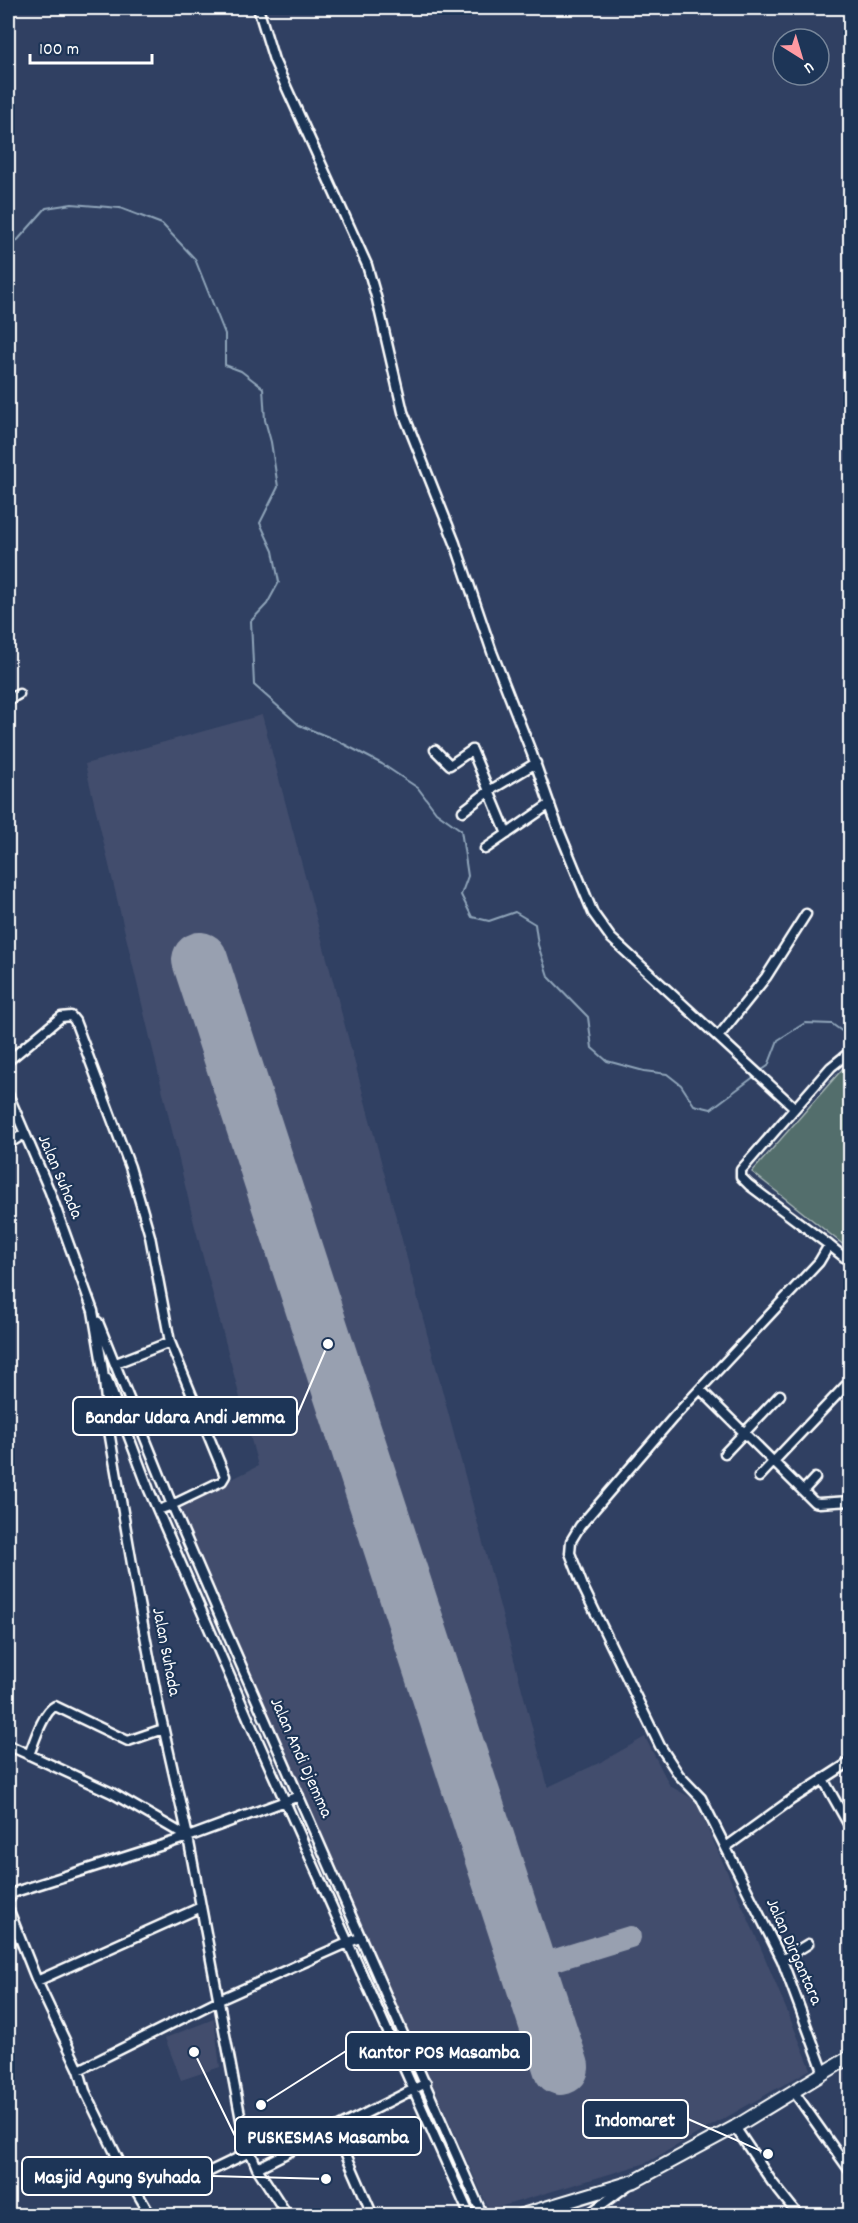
<svg xmlns="http://www.w3.org/2000/svg" width="858" height="2223" viewBox="0 0 858 2223" font-family="Dekko,sans-serif">
<rect width="100%" height="100%" fill="#304062"/>
<filter id="ink" filterUnits="userSpaceOnUse"><feTurbulence type="fractalNoise" baseFrequency=".0167" numOctaves="2"/><feDisplacementMap in="SourceGraphic" scale="12" xChannelSelector="R" yChannelSelector="G"/><feConvolveMatrix kernelMatrix="1 2 1 2 8 2 1 2 1" color-interpolation-filters="sRGB"/></filter>
<g filter="url(#ink)">
<path fill="#424d6d" d="M262 715 548 1787 603 1761 645 1737 670 1786 695 1800 758 1941 811 2069 646 2163 489 2210 253 1684 177 1507 258 1466 194 1223 85 764Z
M214 2019 220 2067 181 2080 165 2038Z"/>
<path fill="#526e6c" stroke="#a8b6b6" stroke-width="1.5" d="M845 1066 850 1070V1250L752 1172Z"/>
<g fill="none" stroke-linecap="round" stroke-linejoin="round">
<path stroke="#8fa4b9" stroke-width="2" d="M8 251 46 208 72 204 120 208 162 224 195 259 225 334V365L241 371 263 388 265 420 271 442 278 487 260 523 273 551 279 582 267 604 251 621 254 685 299 725 336 740 382 764 418 788 436 812 461 830 468 876 461 895 472 917 489 921 515 912 535 924 538 945 548 976 588 1017 592 1048 607 1061 644 1071 667 1074 681 1085 694 1105 711 1109 755 1076
M759 1072 768 1066 778 1040 805 1023 832 1024 850 1037"/>
<path stroke="#98a0b0" stroke-width="22" d="M529 1968 630 1937"/>
<path stroke="#98a0b0" stroke-width="56" d="M200 960 561 2067"/>
<defs>
<path id="minor" d="M258 8 274 60 367 265 377 300 403 412 455 543 492 652 532 754 558 828 593 913 611 938 795 1108
M8 700 19 694
M435 750 450 765 472 750 507 834
M463 811 489 791 536 763
M485 849 550 804
M718 1037 766 977 806 914
M8 1061 61 1017 71 1016 75 1021 130 1167 150 1236 170 1342 225 1476 222 1481 172 1505 158 1510
M8 1094 50 1192 93 1311 103 1370 109 1431 137 1593 158 1704 188 1837 244 2136 257 2168 288 2216
M8 1144 24 1134
M829 1245 749 1185 741 1177V1170L831 1067 846 1055 850 1057
M98 1322 172 1505 231 1642 483 2216
M116 1363 170 1342
M107 1379 149 1490 251 1725 470 2216
M700 1389 814 1502 819 1503 850 1501
M725 1453 780 1395
M759 1477 850 1381
M803 1491 815 1478
M8 1745 112 1793 188 1837
M29 1755C34 1742 43 1712 55 1706L128 1741 163 1729
M823 1779 850 1827
M726 1847 791 1800 850 1762
M8 1901 13 1893 18 1891 188 1837 299 1796
M8 1908 37 1981 79 2070 85 2091 122 2167 151 2216
M782 1960 808 1944
M37 1981 199 1908
M79 2070 219 2000 361 1937
M824 2073 782 1960 701 1798 679 1775 660 1746 584 1589 570 1553 571 1541 580 1526 673 1418 819 1262 829 1245 850 1262
M794 2092 850 2171
M735 2127 772 2182 799 2216
M335 2129 373 2216
M257 2168 426 2083
M172 2181 200 2176 250 2152
M586 2216 627 2186"/>
<path id="highway" d="M519 2216 635 2181 735 2127 850 2057"/>
</defs>
<use href="#minor" stroke="#fff" stroke-width="13"/>
<use href="#highway" stroke="#fff" stroke-width="16"/>
<use href="#minor" stroke="#1d3557" stroke-width="8"/>
<use href="#highway" stroke="#1d3557" stroke-width="12"/>
</g>
</g>
<g text-anchor="middle" dominant-baseline="central" stroke-width="4.5" stroke-linejoin="round" paint-order="stroke">
<g font-size="18" fill="#fff" stroke="#1d3557">
<text transform="translate(59 1177) rotate(67)">Jalan Suhada</text>
<text transform="translate(165 1652) rotate(79)">Jalan Suhada</text>
<text transform="translate(300 1758) rotate(66)">Jalan Andi Djemma</text>
<text transform="translate(793 1952) rotate(66)">Jalan Dirgantara</text>
</g>
</g>
<path fill="none" stroke="#fff" stroke-width="2" d="M328 1344L297 1416M261 2105L346 2051M768 2154L688 2119M194 2052L235 2136M326 2179L212 2176"/>
<g fill="#fff" stroke="#1d3557" stroke-width="2">
<circle cx="328" cy="1344" r="6"/>
<circle cx="261" cy="2105" r="6"/>
<circle cx="768" cy="2154" r="6"/>
<circle cx="194" cy="2052" r="6"/>
<circle cx="326" cy="2179" r="6"/>
</g>
<g fill="#1d3557" stroke="#fff" stroke-width="2">
<rect x="73" y="1397" width="224" height="38" rx="6"/>
<rect x="346" y="2032" width="185" height="38" rx="6"/>
<rect x="583" y="2100" width="105" height="38" rx="6"/>
<rect x="235" y="2117" width="186" height="38" rx="6"/>
<rect x="22" y="2157" width="190" height="38" rx="6"/>
</g>
<g font-size="20" text-anchor="middle" font-weight="bold" fill="#fff">
<text x="185" y="1423">Bandar Udara Andi Jemma</text>
<text x="439" y="2058">Kantor POS Masamba</text>
<text x="635" y="2126">Indomaret</text>
<text x="328" y="2143">PUSKESMAS Masamba</text>
<text x="117" y="2183">Masjid Agung Syuhada</text>
</g>
<rect width="858" height="2223" fill="none" stroke="#1d3557" stroke-width="30"/>
<rect x="15" y="15" width="828" height="2193" fill="none" stroke="#fff" stroke-width="2" filter="url(#ink)"/>
<g transform="translate(801 57) rotate(143)"><circle r="28" fill="#1d3557" stroke="#77869a" stroke-width="1.5"/>
<path d="M0-4.5L10 22L0 15L-10 22Z" fill="#ff9aa2"/>
<text y="-9" font-size="16" font-weight="bold" text-anchor="middle" fill="#ffffff">U</text>
</g>
<path d="M30 54v9h122v-9" fill="none" stroke="#ffffff" stroke-width="3"/>
<text x="39" y="54" font-size="18" fill="#ffffff" stroke="#1d3557" stroke-width="4.5" paint-order="stroke">100 m</text>
</svg>
